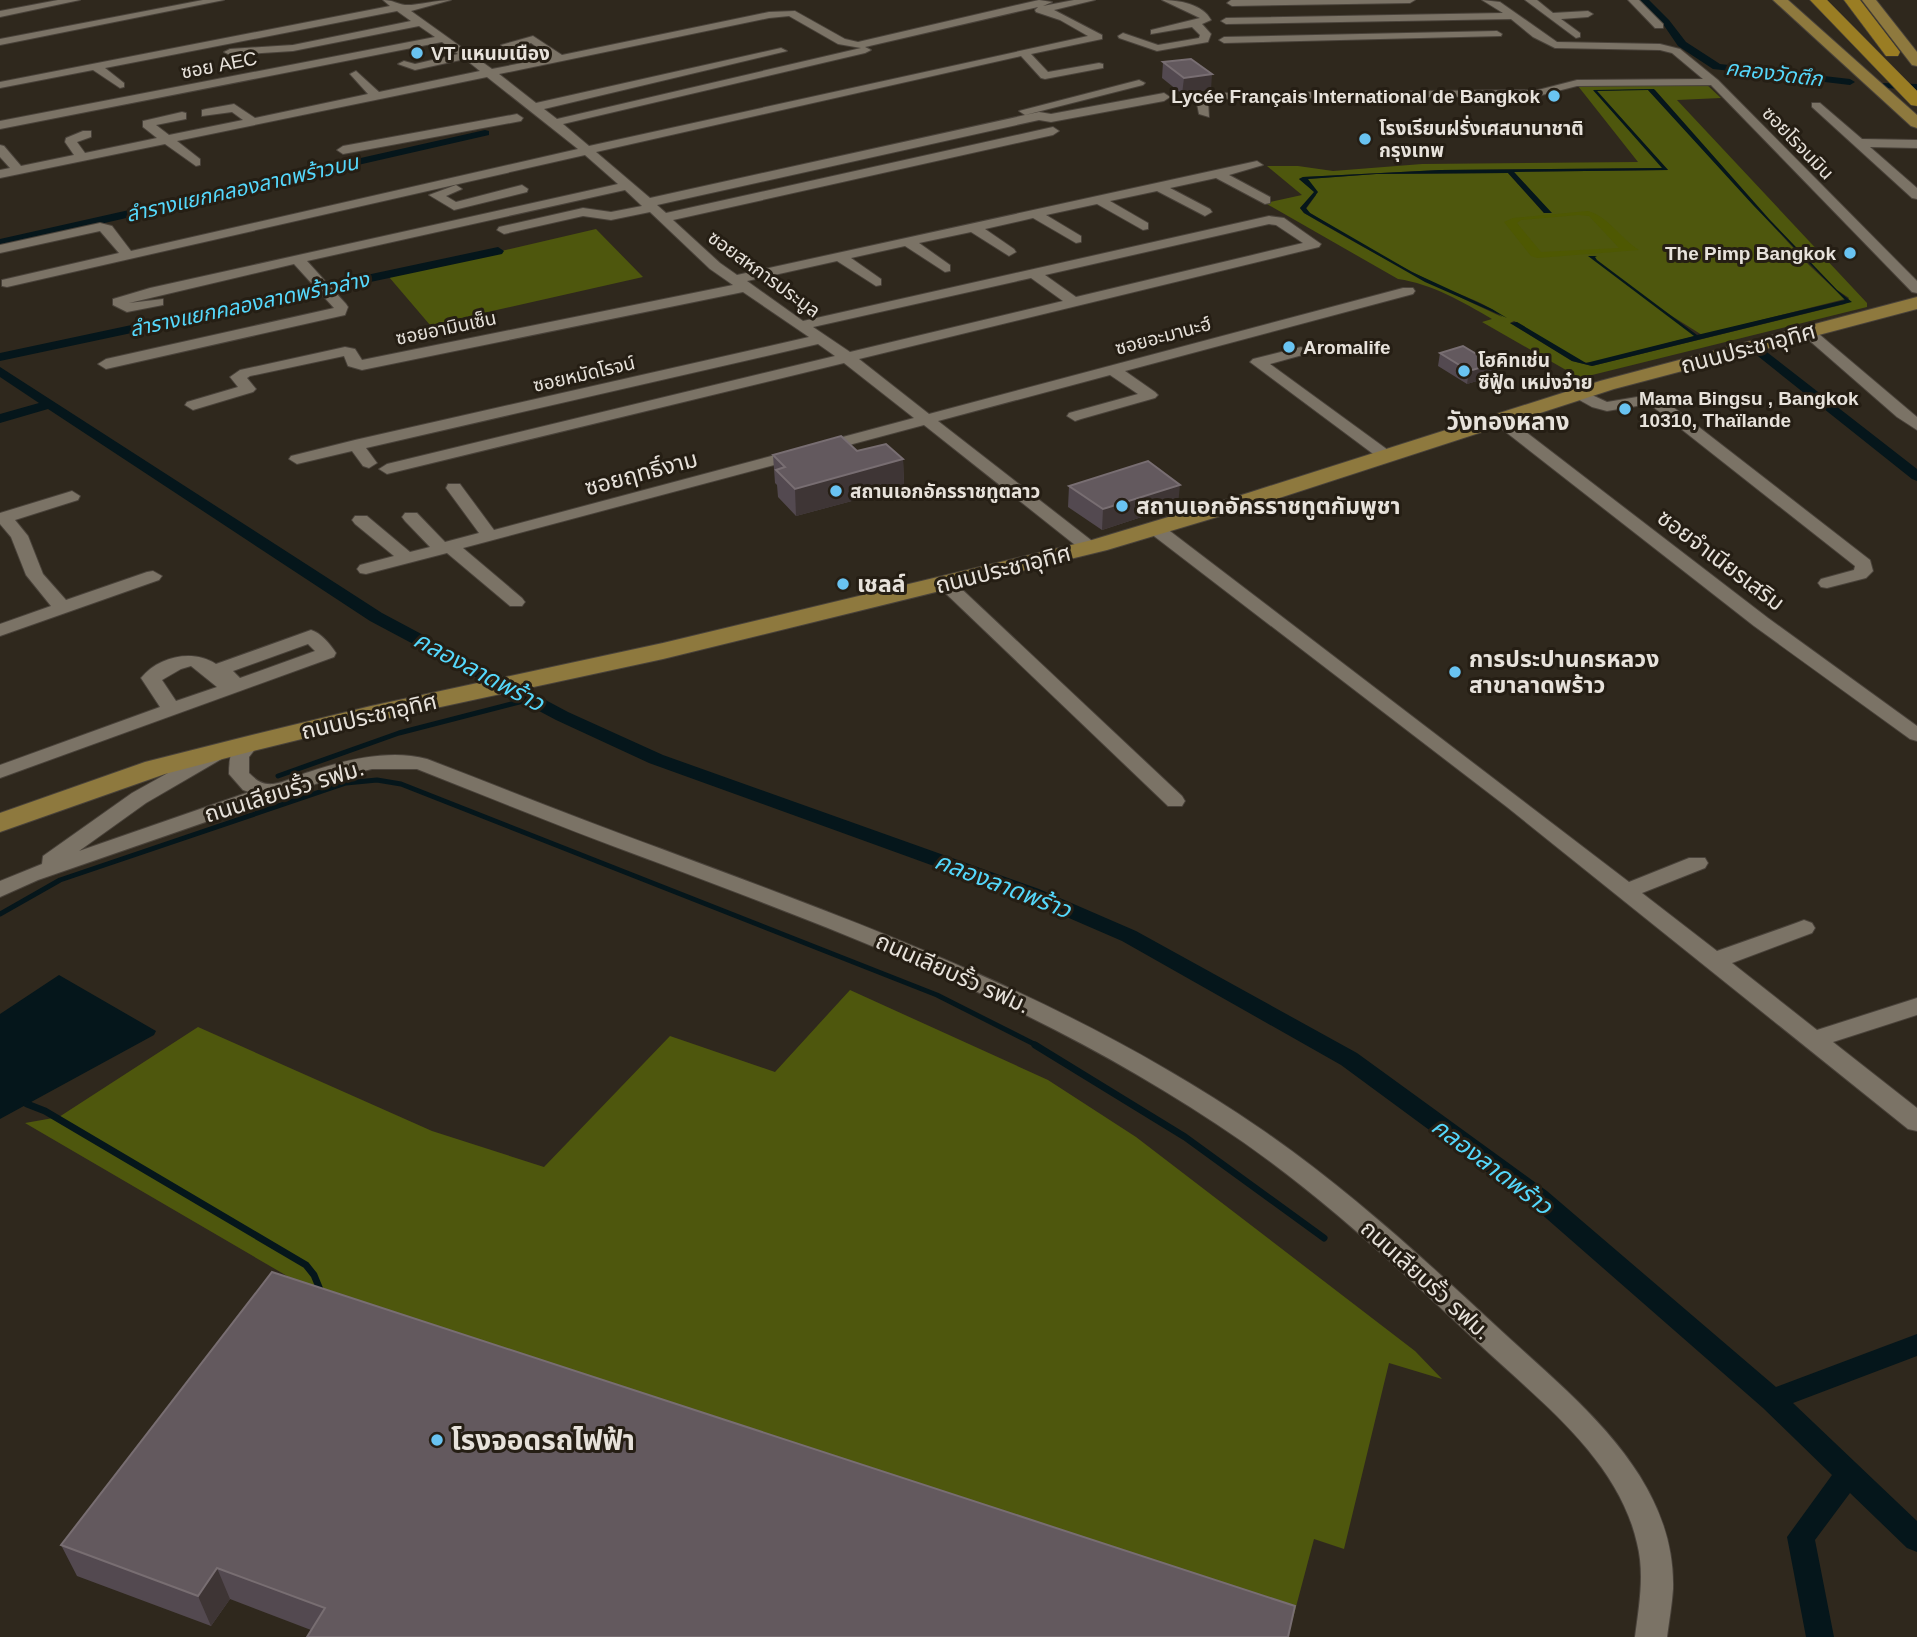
<svg xmlns="http://www.w3.org/2000/svg" width="1917" height="1637" viewBox="0 0 1917 1637" font-family="Arial,'Noto Sans Thai',sans-serif">
<rect width="100%" height="100%" fill="#2f281d"/>
<path fill="#4e570d" fill-rule="evenodd" d="M1706 84 1721 98 1677 100 1867 303V307L1580 378 1482 322 1492 319C1463 302 1432 284 1398 279L1265 203 1302 195 1267 166H1298L1333 171 1422 164 1638 162 1578 86ZM1647 89 1597 91 1668 170 1514 172 1551 213H1544L1508 173 1376 174 1307 179 1316 195 1306 209 1310 213C1350 238 1391 262 1434 283 1457 295 1483 300 1502 317 1434 286 1368 251 1304 213L1300 208 1315 192 1299 179 1303 177 1440 170 1663 168 1594 91ZM1648 90H1655L1769 219 1837 290 1849 298 1845 304 1592 366 1572 361 1510 323 1514 321 1520 324 1579 362 1591 363 1695 336 1659 308 1702 335 1845 299 1809 265Z
M596 229 643 277 430 325 389 277Z
M850 990 1048 1080 1136 1137 1415 1351 1442 1379 1389 1363 1344 1549 1314 1539 1293 1618 294 1280 25 1123 59 1117 198 1027 432 1131 544 1167 670 1036 775 1072Z"/>
<path fill="#4e5802" fill-rule="evenodd" d="M1588 211C1608 216 1621 239 1639 250L1537 258 1531 256 1504 222 1513 218ZM1578 215 1589 216 1619 248 1541 252 1517 223 1521 220Z"/>
<path fill="#05161b" d="M1654 89 1769 219 1837 290 1852 302 1592 366 1572 361 1510 323 1517 322 1586 363 1694 336 1588 256H1597L1595 257 1597 260 1697 335 1845 300 1753 205 1648 90 1597 91 1668 170 1514 172 1552 213H1544L1508 173 1376 174 1308 179 1318 192 1306 208 1310 213 1412 272 1492 309 1507 318 1425 282 1304 213 1300 208 1314 192 1299 179 1303 177 1440 170 1662 168 1593 90Z
M59 975 156 1031 154 1035 0 1119V1014Z"/>
<g fill="none" stroke-linecap="round" stroke-linejoin="round">
<path stroke="#05161b" stroke-width="5" d="M278 776 399 733 531 699
M0 914 60 880 346 783 377 780 401 784 937 995 1038 1046"/>
<path stroke="#05161b" stroke-width="7" d="M1035 1045 1185 1137 1324 1238
M27 1104 45 1111 306 1265 314 1275 321 1292"/>
<path fill="#05161b" fill-rule="evenodd" d="M1638 0H1649L1669 20 1686 42 1720 64 1850 79 1855 82 1850 85 1713 69 1678 46 1663 24Z
M1882 83 1917 84V90L1886 88 1882 87Z
M485 130 489 131V135L0 247V239Z
M498 247 504 251 502 254 0 361V353Z
M1759 346 1917 469V481L1912 479 1754 353 1752 350Z
M0 367 382 613 568 712 663 755 1039 889 1136 931 1357 1053 1547 1191 1776 1387 1917 1334V1356L1793 1403 1917 1521V1552L1907 1548 1850 1493 1815 1540 1834 1637H1806L1787 1537 1832 1475 1763 1408 1531 1205 1341 1065 1122 941 1025 899 649 763 556 720 370 621 48 409 0 423V414L39 403 0 377Z"/>
<defs>
<path id="minor" d="M58 0H80L0 17V11Z
M203 0H224L0 45V39Z
M383 0C393 0 397 4 405 5 414 6 438 0 451 0L411 11 492 69 522 63 501 45 533 36 562 55 769 12 795 11 845 39 858 42 1039 0 1052 2 1043 6 1074 0H1095L1054 10 1102 35V39L1031 54 1048 72 1099 63 1103 64V68L1045 79 1041 78 1021 56 596 152 650 198 1039 112 1051 114 1164 93 1170 97 1164 101 1051 122 1039 120 657 205 666 213 1053 127 1059 131 1053 135 673 220 720 263 737 275 1257 161 1263 165 1229 175 1270 197V203L1265 204 1216 178 1170 188 1210 209 1212 212 1205 216 1157 191 1110 201 1148 223V229L1143 230 1097 204 1046 215 1081 236V242L1076 243 1033 218 985 229 1014 249 1016 252 1009 256 971 232 919 243 950 265V271L945 272 905 246 851 258 881 279V285L876 286 837 261 747 281 803 321 1269 216 1284 218 1321 244 1319 247 859 359 929 414 1403 288H1413L1415 291 1413 294 1125 371 1155 392 1158 395 1155 398 1081 419 1075 421 1067 416 1069 413 1138 394 1110 375 938 421 1096 544 1099 548 1096 552H1084L924 425 463 548 522 598 525 602 522 606H510L447 553 366 574 360 573 357 569 360 565 394 556 355 524 352 520 355 516H367L410 552 430 547 405 521 402 517 405 513H417L445 542 479 533 446 488 448 484H460L494 530 914 418 844 363 387 474 379 469 387 464 835 356 818 344 366 448 377 463 369 468 363 466 352 451 297 464 289 459 291 456 355 440 809 337 743 292 362 370 348 366 344 356 250 376 247 378 256 389 253 392 193 410 185 405 187 402 238 387 230 377 240 370 345 347 355 349 362 360 733 285 710 269 650 212 611 220 583 216 504 234 497 230 499 227 583 208 611 212 642 206 625 190 307 261 346 304 348 307 345 315 106 369 98 364 106 359 334 308 294 264 129 303 163 299V305L127 312 113 305V299L150 288 618 184 585 155 7 287 2 286V280L119 253 100 231 0 253V245L100 223 112 226 131 251 578 149 487 77 177 141 200 159V165L196 166 165 144 0 178V170L10 168 0 157V145L4 146 21 166 74 155 65 142 66 138 83 131H91V137L77 142 85 153 157 138 143 127V121L182 112 186 113V119L156 125 169 135 243 120 232 112 202 116V110L206 109 234 104 255 118 368 94 350 74 356 71 379 92 480 71 465 59 415 70 398 64 404 61 415 64 458 54 442 42 0 129V121L435 37 419 26 293 51 230 55 224 52 230 49 293 45 411 21 397 11 105 68 124 83V87L120 88 93 70 0 88V82L390 6ZM1038 7 1035 10 1036 12 1060 20 1088 36 589 146 563 124 865 53 871 50 865 47ZM789 16 838 44 861 48 557 119 544 109 787 51 781 48 536 103 499 74 769 18ZM531 43 551 57 534 60 515 46ZM1269 224 1276 225 1303 243 1076 297 1045 275ZM1031 278 1063 301 850 352 813 327Z
M1162 0C1178 0 1203 4 1211 20L1202 24 1211 34 1208 42 1157 51 1119 38 1118 36 1123 33 1158 45 1199 38 1200 35 1192 27 1151 34V30L1200 18Z
M1231 0H1415L1410 3 1232 6 1227 3Z
M1482 0 1500 2 1557 42 1660 44 1680 49 1718 80 1917 281V293L1912 292 1711 85 1577 86 1538 96 1211 99 1208 101 1209 117 1199 114 1196 99 1209 93 1538 90 1577 80 1703 79 1672 53 1660 50 1555 48 1533 37 1511 19 1226 24 1221 21 1226 18 1503 13Z
M1525 0H1537L1553 13 1588 11 1593 14 1588 17 1561 19 1580 33V37L1576 38Z
M1628 0H1639L1663 24V28H1655Z
M1497 31 1502 34 1501 36 1224 43 1219 40 1224 37Z
M1139 80 1145 83 1143 85 1025 115 1019 111Z
M1812 103H1820L1862 139 1917 140V148L1870 147 1917 188V199L1912 198 1812 107Z
M517 114 523 118 521 121 343 154 337 150 343 146Z
M456 185 462 189 446 196 456 202 522 185 528 189 527 192 454 210 429 195Z
M1808 328 1813 329 1917 417V430L1897 417 1803 335 1801 332Z
M1301 347 1308 351 1306 354 1270 364 1392 453 1394 456 1392 459H1380L1250 362 1253 359Z
M1579 389 1607 402 1643 396 1664 400 1870 560 1873 571 1866 578 1827 588 1821 587 1818 583 1821 579 1854 570 1855 566 1652 406 1643 405 1607 411 1592 407 1574 397 1571 394 1574 391Z
M1499 414 1505 416 1768 618 1917 726V741L1910 739 1754 626 1493 422 1491 419Z
M72 491 80 496 78 500 15 520 28 536 43 574 66 600 147 572 153 571 162 576 159 580 0 636V624L51 606 26 575 11 537 0 524V513Z
M1156 524 1162 525 1629 882 1689 858H1705L1708 863 1705 868 1642 893 1717 951 1796 923 1804 920 1812 923 1815 928 1812 933 1732 963 1817 1030 1917 998V1015L1833 1042 1917 1108V1131L1908 1129 1507 807 1150 533 1147 529Z
M945 578 951 579 1182 796 1185 801 1182 806H1168L939 587 936 583 939 579Z
M311 630C321 633 330 644 336 653L334 657 0 778V765L160 707 141 678C159 656 193 649 216 664ZM308 644 315 651 240 678 233 671ZM191 666 217 687 176 701 162 680 181 669Z
M249 738 256 740 259 744 249 757V773C256 780 262 785 273 784 284 783 298 775 309 772 345 760 389 749 427 759 505 789 582 820 659 848 871 927 1073 1000 1261 1129 1345 1187 1421 1256 1495 1325 1571 1396 1676 1473 1673 1589 1672 1605 1669 1621 1667 1637H1635C1639 1606 1645 1574 1637 1543 1618 1458 1537 1399 1477 1342 1403 1272 1327 1201 1243 1142 1054 1011 858 938 645 858 569 830 493 799 417 769H372L330 779 38 880 0 897V881L42 864 43 856 132 793 211 749H225L228 753 225 757 146 803 79 851 249 792 243 790 229 774C229 758 231 742 249 738Z"/>
<path id="major" d="M1773 0H1788L1917 115V128L1911 126Z
M1862 0H1876L1917 52V66L1912 65Z
M1917 297V309L1614 389 1264 503 1107 550 663 659 371 722 257 750 165 774 0 832V813L145 762 240 738 371 706 663 643 1092 540 1248 493 1600 381Z"/>
<path id="highway" d="M1810 0H1827L1917 91V106L1911 105Z
M1844 0H1860L1900 52 1898 56H1886Z"/>
</defs>
<use href="#minor" stroke="#49423a" stroke-width="2"/>
<use href="#major" stroke="#49423a" stroke-width="2"/>
<use href="#highway" stroke="#49423a" stroke-width="1"/>
<use href="#minor" fill="#7b7366" fill-rule="evenodd"/>
<use href="#major" fill="#8e793e" fill-rule="evenodd"/>
<use href="#highway" fill="#9a7d23" fill-rule="evenodd"/>
</g>
<path fill="#534950" d="M1163 62 1211 90 1182 94 1162 78Z
M1440 353 1490 377 1467 384 1438 366Z
M857 451 903 459 904 487 796 516 778 497 777 485 775 483 773 455Z
M1069 486 1178 505 1102 530 1068 507Z
M61 1545 1295 1606 311 1630 230 1599 211 1626 77 1576Z"/>
<path fill="#3e3535" d="M1212 74 1211 90 1182 94 1184 78Z
M1493 364 1490 377 1467 384 1469 371Z
M903 459 904 487 796 516 795 489Z
M1180 485 1178 505 1102 530 1103 509Z
M217 1568 230 1599 211 1626 198 1596Z"/>
<path fill="#63595e" stroke="#786e72" stroke-width="2" d="M1191 59 1212 74 1184 78 1163 62Z
M1463 346 1493 364 1469 371 1440 353Z
M841 436 857 451 886 444 903 459 795 489 776 470 785 467 773 455Z
M1148 461 1180 485 1103 509 1069 486Z
M272 1272 1295 1606 1288 1637H307L325 1608 217 1568 198 1596 61 1545Z"/>
<g fill="#69c3f1" stroke="#251e14" stroke-width="2.5">
<circle cx="417" cy="53" r="7"/>
<circle cx="1554" cy="96" r="7"/>
<circle cx="1365" cy="139" r="7"/>
<circle cx="1850" cy="253" r="7"/>
<circle cx="1289" cy="347" r="7"/>
<circle cx="1464" cy="371" r="7"/>
<circle cx="1625" cy="409" r="7"/>
<circle cx="836" cy="491" r="7"/>
<circle cx="1122" cy="506" r="7"/>
<circle cx="843" cy="584" r="7"/>
<circle cx="1455" cy="672" r="7"/>
<circle cx="437" cy="1440" r="7"/>
</g>
<g text-anchor="middle" dominant-baseline="central" stroke-width="6" stroke-linejoin="round" paint-order="stroke">
<g font-size="19" font-weight="bold" fill="#e7e2db" stroke="#251e14" text-anchor="start">
<text x="431" y="53">VT แหนมเนือง</text>
<text x="1540" y="96" text-anchor="end">Lycée Français International de Bangkok</text>
<text x="1379" y="128">โรงเรียนฝรั่งเศสนานาชาติ<tspan x="1379" dy="22">กรุงเทพ</tspan></text>
<text x="1836" y="253" text-anchor="end">The Pimp Bangkok</text>
<text x="1303" y="347">Aromalife</text>
<text x="1478" y="360">โฮคิทเช่น<tspan x="1478" dy="22">ซีฟู้ด เหม่งจ๋าย</tspan></text>
<text x="1639" y="398">Mama Bingsu , Bangkok<tspan x="1639" dy="22">10310, Thaïlande</tspan></text>
<text x="850" y="491">สถานเอกอัครราชทูตลาว</text>
</g>
<g font-size="19" fill="#e7e2db" stroke="#251e14">
<text transform="translate(219 65) rotate(-11)">ซอย AEC</text>
<text transform="translate(1798 143) rotate(46)">ซอยโรจนมิน</text>
<text transform="translate(764 274) rotate(36)">ซอยสหการประมูล</text>
<text transform="translate(446 328) rotate(-12)">ซอยอามินเซ็น</text>
<text transform="translate(1163 336) rotate(-15)">ซอยอะมานะฮ์</text>
<text transform="translate(584 374) rotate(-13)">ซอยหมัดโรจน์</text>
</g>
<g font-size="21" font-style="italic" fill="#55d8fc" stroke="#251e14">
<text transform="translate(1774 73) rotate(7)">คลองวัดตึก</text>
<text transform="translate(242 188) rotate(-13)">ลำรางแยกคลองลาดพร้าวบน</text>
<text transform="translate(249 304) rotate(-12)">ลำรางแยกคลองลาดพร้าวล่าง</text>
</g>
<g font-size="23" fill="#e7e2db" stroke="#251e14">
<text transform="translate(1748 348) rotate(-15)">ถนนประชาอุทิศ</text>
<text transform="translate(641 473) rotate(-15)">ซอยฤทธิ์งาม</text>
<text transform="translate(1721 560) rotate(37)">ซอยจำเนียรเสริม</text>
<text transform="translate(1003 569) rotate(-14)">ถนนประชาอุทิศ</text>
<text transform="translate(369 716) rotate(-13)">ถนนประชาอุทิศ</text>
<text transform="translate(284 791) rotate(-17)">ถนนเลียบรั้ว รฟม.</text>
<text transform="translate(953 973) rotate(24)">ถนนเลียบรั้ว รฟม.</text>
<text transform="translate(1426 1280) rotate(42)">ถนนเลียบรั้ว รฟม.</text>
</g>
<g font-size="23" font-weight="bold" fill="#e7e2db" stroke="#251e14" text-anchor="start">
<text x="1136" y="506">สถานเอกอัครราชทูตกัมพูชา</text>
<text x="857" y="584">เชลล์</text>
<text x="1469" y="659">การประปานครหลวง<tspan x="1469" dy="26">สาขาลาดพร้าว</tspan></text>
</g>
<g font-size="24" font-weight="bold" fill="#e7e2db" stroke="#251e14">
<text x="1508" y="421">วังทองหลาง</text>
</g>
<g font-size="24" font-style="italic" fill="#55d8fc" stroke="#251e14">
<text transform="translate(479 671) rotate(28)">คลองลาดพร้าว</text>
<text transform="translate(1003 885) rotate(21)">คลองลาดพร้าว</text>
<text transform="translate(1492 1166) rotate(37)">คลองลาดพร้าว</text>
</g>
<g font-size="28" font-weight="bold" fill="#e7e2db" stroke="#251e14" text-anchor="start">
<text x="451" y="1440">โรงจอดรถไฟฟ้า</text>
</g>
</g>
</svg>
